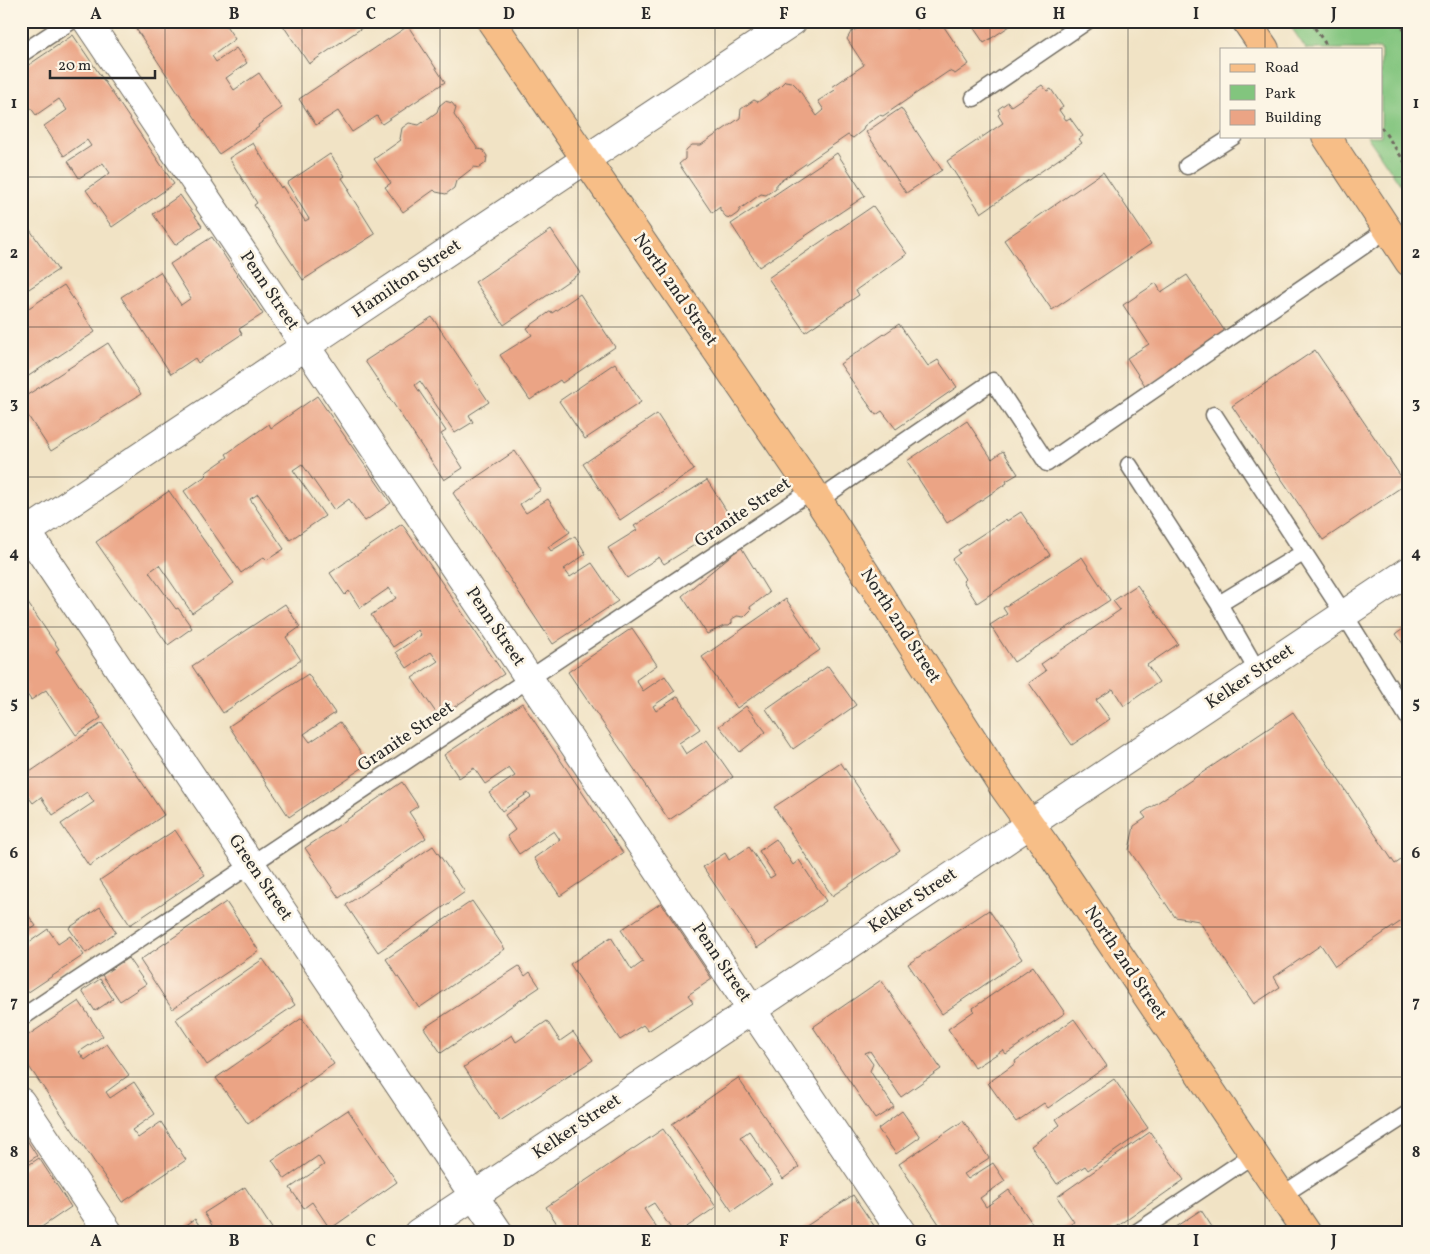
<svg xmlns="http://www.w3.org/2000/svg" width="1430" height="1254" viewBox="0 0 1430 1254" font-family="Vollkorn,serif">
<rect width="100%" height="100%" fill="#fcf5e5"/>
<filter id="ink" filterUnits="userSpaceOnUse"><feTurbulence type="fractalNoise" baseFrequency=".02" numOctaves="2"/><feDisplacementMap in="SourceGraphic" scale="10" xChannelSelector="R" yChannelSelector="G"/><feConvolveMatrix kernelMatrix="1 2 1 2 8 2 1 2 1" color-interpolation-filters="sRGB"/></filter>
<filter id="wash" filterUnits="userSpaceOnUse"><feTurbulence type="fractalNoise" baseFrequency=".0096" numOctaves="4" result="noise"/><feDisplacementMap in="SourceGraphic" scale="20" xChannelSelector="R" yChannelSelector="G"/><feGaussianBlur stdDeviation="1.12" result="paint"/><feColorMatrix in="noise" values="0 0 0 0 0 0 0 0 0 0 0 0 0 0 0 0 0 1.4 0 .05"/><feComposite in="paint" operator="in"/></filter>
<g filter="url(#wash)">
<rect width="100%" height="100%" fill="#f1e3c5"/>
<path fill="#82c57e" stroke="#567854" d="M1287 21H1409V197L1367 136H1381V49H1306Z"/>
<g id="blocks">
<path fill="#eba485" d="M21 21H36L21 31Z
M131 21H188L191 26 198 21H223L235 39 212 56 216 62 236 48 247 63 226 78 234 90 259 73 282 108 258 125 259 127 219 154Z
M280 21H372L309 64Z
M873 21H912L917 29 930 21H940L969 64 955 74 949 71 883 116 879 115 864 126 863 130 853 138 848 135 776 184V188L766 195 761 194 740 209 738 213 731 218 726 217 720 210V207L712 213 679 164 685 159V152L687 149 692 145H701L740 118 741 109 754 100 758 102 779 87 785 81 792 82 797 87 817 116 824 110 818 101 835 90 832 87 864 65 847 39 851 32 858 28H862Z
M976 21H1011L1013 24 984 43 971 24Z
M408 26 445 82 382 124 377 116 352 132 338 111 316 125 299 99Z
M73 35 174 184 112 227 86 190 110 173 103 163 79 178 68 161 91 146 87 140 64 156 44 126 67 110 59 99 36 115 21 95V70Z
M1042 85 1047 91 1051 89 1063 107 1059 110 1066 120 1070 118 1083 136 1079 139 1082 143 981 213 947 161 1003 123 998 115 1000 113 998 109 1008 102 1011 106Z
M445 101 452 103 456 108 454 115 478 149 483 150 487 156 486 163 479 168 474 167 456 181 454 188 446 194 436 192 434 190 403 212 385 187 391 183 374 159 401 140 400 139 402 128 409 123 419 125 437 112 439 106Z
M901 108 942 170 906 193 866 132Z
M253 143 281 188 282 186 305 221 309 219 287 183 330 154 345 176 342 178 350 190 348 191 375 234 303 280 254 205 257 203 229 158Z
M837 153 865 196 759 267 731 224Z
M1103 172 1151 244 1052 310 1004 240Z
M180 195 202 226 175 245 153 214Z
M873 206 907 254 856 290 859 295 805 332 768 278Z
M28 227 58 270 21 294V232Z
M551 230 580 273 504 325 475 282Z
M212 237 263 314 239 329 242 334 198 363 195 358 171 374 121 297 160 272 181 305 191 298 170 264Z
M1187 275 1226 333 1146 387 1127 358 1149 344 1123 305 1156 283 1161 292Z
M64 285 95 332 21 381V313Z
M580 294 615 347 562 383 560 380 530 400 500 355 532 335 527 328 551 311 552 313Z
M432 317 489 402 469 415 473 422 455 433 420 381 415 385 446 431 441 434 463 468 444 480 365 361Z
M899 324 928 366 938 360 957 387 896 429 882 411 876 415 840 364Z
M108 343 141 394 51 451 21 405V399Z
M1315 350 1406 484 1323 540 1232 406Z
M615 363 641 402 585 439 559 401Z
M317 396 391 503 365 521 349 499 334 510 302 464 293 470 325 516 290 540 258 494 255 496 250 499 284 549 267 560 264 557 241 573 184 491 207 475 205 473 228 457 226 454 269 424 271 428Z
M657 414 694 470 620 520 583 464Z
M967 421 992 459 1003 451 1018 474 1006 481 1007 483 947 523 907 461Z
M515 451 541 490 520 504 523 509 526 513 548 499 570 532 548 547 551 551 575 536 586 554 564 569 570 577 592 563 618 601 553 644 453 493Z
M707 480 733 521 664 564 659 557 627 578 608 548 637 530 634 526Z
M169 491 234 583 192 613 159 565 149 572 176 609 178 608 192 628 168 645 96 542Z
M1021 512 1050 555 977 603 963 581 965 579 952 559 960 553 958 550 1006 519 1007 521Z
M402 524 504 674 439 717 412 678 438 661 437 660 431 652 407 668 396 652 421 635 418 630 393 647 371 615 396 598 389 588 360 608 349 591 345 595 330 573Z
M741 547 769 593 750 607 751 610 744 617 737 616 732 619V623L729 626H724L707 634 682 596Z
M1082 557 1110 600 1014 662 990 625 1007 614 1003 608Z
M1137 585 1178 644 1147 665 1159 682 1124 706 1113 689 1096 700 1110 719 1072 745 1029 683 1046 671 1041 664 1120 610 1113 601Z
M21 593 59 649 56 651 101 718 76 735 46 690 31 700 21 686Z
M786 599 820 650 737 708 702 657Z
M285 604 300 627 286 637 301 660 223 713 192 666Z
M1409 625V652L1396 634Z
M632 628 657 665 636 680 643 691 665 676 675 691 653 706 656 711 678 696 700 729 679 743 686 754 707 740 733 777 669 820 568 672Z
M828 666 856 705 793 749 766 709Z
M308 674 335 713 304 734 310 742 340 722 368 764 289 817 229 726Z
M522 703 623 853 560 896 534 858 560 840 554 831 519 854 507 836 515 830 505 815 531 797 528 793 502 811 489 793 515 776 509 768 485 784 474 768 459 778 444 755Z
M746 706 766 732 740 752 719 726Z
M1293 712 1395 864 1409 855V916L1335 966 1321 945 1274 977 1280 987 1254 1004 1199 921 1175 917 1129 850 1134 826 1146 818 1142 813Z
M102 723 164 815 89 866 61 824 94 802 87 792 53 815 41 797 33 803 21 787V778Z
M841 763 900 851 832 896 774 807Z
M402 782 418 806 409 812 426 838 339 898 305 848Z
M175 830 205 875 130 925 100 880Z
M776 839 793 865 799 860 826 901 757 948 703 867 725 853 729 860 749 847 770 878 775 875 759 851Z
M433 846 465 892 378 952 346 905Z
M472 901 505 949 419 1008 386 959Z
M226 902 259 951 172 1009 140 960Z
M661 903 712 979 688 995 693 1002 648 1031 643 1025 620 1040 570 964 611 937 632 970 637 966 643 962 621 930Z
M21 905 36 926 21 936Z
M100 907 116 932 86 953 69 928Z
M989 910 1022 959 942 1014 908 964Z
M48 929 58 944 70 936 84 955 21 997V948Z
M128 958 146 984 120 1001 102 975Z
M263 959 295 1005 207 1065 176 1019Z
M519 966 525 976 530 972 540 987 441 1053 424 1028Z
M1033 966 1065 1013 1006 1054 1003 1050 975 1068 948 1029 974 1011 973 1008Z
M100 979 113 999 95 1011 82 991Z
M881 980 941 1069 901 1097 870 1051 865 1053 873 1064 870 1071 894 1107 875 1119 813 1027Z
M79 1001 103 1036 79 1052 85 1060 107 1044 129 1075 106 1092 110 1098 134 1082 155 1114 132 1130 138 1138 161 1122 186 1160 123 1202H122L21 1055V1040Z
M302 1018 334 1064 248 1124 216 1078Z
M1074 1019 1107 1066 1048 1108 1044 1103 1016 1122 988 1083 1016 1063 1015 1061Z
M547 1021 560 1041 573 1032 593 1060 500 1121 464 1067 512 1035 516 1042Z
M738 1078 799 1167 783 1179 749 1131 745 1134 740 1137 772 1183 732 1211 672 1124Z
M1114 1079 1148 1128 1088 1170 1085 1166 1057 1184 1031 1146 1060 1125 1056 1119Z
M348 1110 397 1182 330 1229 312 1202 304 1208 290 1188 324 1165 318 1156 285 1179 272 1160Z
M902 1111 920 1137 896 1154 878 1129Z
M963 1121 989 1158 964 1174 968 1179 993 1163 1005 1181 980 1198 986 1207 1009 1190 1032 1223 1018 1233H945L899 1164Z
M663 1129 716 1207 678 1233H674L654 1203 644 1209 660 1233H563L546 1207Z
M21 1131 37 1156 21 1166Z
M1150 1132 1184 1180 1108 1233H1061L1060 1231 1074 1222 1057 1197Z
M39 1158 71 1207 33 1233H21V1170Z
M245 1187 275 1233H217L204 1213Z
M853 1195 879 1233H796Z
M1201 1210 1216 1233H1166Z
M195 1219 204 1233H175Z"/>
</g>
</g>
<g filter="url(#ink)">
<use href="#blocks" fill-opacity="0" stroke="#706b61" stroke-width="1"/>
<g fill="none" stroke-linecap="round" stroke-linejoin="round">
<defs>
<path id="lane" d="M21 54 71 21
M974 98 1087 21
M1187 166 1234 136
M1214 415 1344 614 1409 719
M1129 465 1219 604
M819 500 993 381 1047 463 1388 229
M1258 672 1219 604 1303 553
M21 1018 812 490
M1282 1195 1409 1113
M1136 1233 1254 1154"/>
<path id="street" d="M87 21 902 1233
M21 523 499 1233
M21 536 793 21
M21 1102 109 1233
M418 1233 1409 571"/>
<path id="primary" d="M491 21 812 490 1002 785 1047 848 1307 1233
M1246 21 1265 49
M1326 136 1409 262"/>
</defs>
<use href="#lane" stroke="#706b61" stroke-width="19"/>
<use href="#street" stroke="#706b61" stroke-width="30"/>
<use href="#primary" stroke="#706b61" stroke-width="30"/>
<path stroke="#706b61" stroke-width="3" stroke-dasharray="4 4" stroke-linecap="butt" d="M1310 21 1329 49
M1398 21 1409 37
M1381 127 1409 168"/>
<use href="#lane" stroke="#fff" stroke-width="16"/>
<use href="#street" stroke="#fff" stroke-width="28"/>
<use href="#primary" stroke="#f7be87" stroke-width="28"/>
</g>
</g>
<path fill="none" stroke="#2b2b2b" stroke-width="1" stroke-opacity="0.55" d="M165 21V1233M302 21V1233M440 21V1233M578 21V1233M715 21V1233M852 21V1233M990 21V1233M1128 21V1233M1265 21V49M1265 136V1233M21 177H1409M21 327H1409M21 477H1409M21 627H1409M21 777H1409M21 927H1409M21 1077H1409"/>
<g text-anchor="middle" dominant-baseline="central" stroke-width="5" stroke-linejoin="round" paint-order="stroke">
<g font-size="18" fill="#2b2b2b" stroke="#fcf5e5">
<text transform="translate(407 279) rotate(-34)">Hamilton Street</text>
<text transform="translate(675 290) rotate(55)">North 2nd Street</text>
<text transform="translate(269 291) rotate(56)">Penn Street</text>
<text transform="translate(743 513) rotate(-34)">Granite Street</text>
<text transform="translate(900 626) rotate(57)">North 2nd Street</text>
<text transform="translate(495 627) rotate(56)">Penn Street</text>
<text transform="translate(1250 677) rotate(-34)">Kelker Street</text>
<text transform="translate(406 737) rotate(-34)">Granite Street</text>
<text transform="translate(260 878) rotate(56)">Green Street</text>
<text transform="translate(913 901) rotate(-34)">Kelker Street</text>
<text transform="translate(721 963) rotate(56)">Penn Street</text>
<text transform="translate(1125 963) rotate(56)">North 2nd Street</text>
<text transform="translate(577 1127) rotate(-34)">Kelker Street</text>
</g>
</g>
<rect width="1430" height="1254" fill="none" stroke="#fcf5e5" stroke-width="55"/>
<rect x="1220" y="48" width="162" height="90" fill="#fcf5e5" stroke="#a8a49b"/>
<rect x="1230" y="64" width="25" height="8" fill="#f7be87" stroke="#a8a49b"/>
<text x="1265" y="72" font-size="15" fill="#2b2b2b">Road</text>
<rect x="1230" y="85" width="25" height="15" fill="#82c57e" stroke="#a8a49b"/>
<text x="1265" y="98" font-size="15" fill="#2b2b2b">Park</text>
<rect x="1230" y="110" width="25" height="15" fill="#eba485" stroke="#a8a49b"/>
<text x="1265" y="122" font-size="15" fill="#2b2b2b">Building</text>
<path d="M50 70v8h105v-8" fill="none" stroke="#2b2b2b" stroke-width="2.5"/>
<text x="58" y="70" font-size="15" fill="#2b2b2b" stroke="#fcf5e5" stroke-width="4" paint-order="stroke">20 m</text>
<rect x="28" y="28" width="1374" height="1198" fill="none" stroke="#2b2b2b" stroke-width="2"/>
<g font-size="16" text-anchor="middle" font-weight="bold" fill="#2b2b2b">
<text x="96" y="19">A</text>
<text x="234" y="19">B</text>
<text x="371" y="19">C</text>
<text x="509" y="19">D</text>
<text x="646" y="19">E</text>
<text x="784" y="19">F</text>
<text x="921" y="19">G</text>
<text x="1059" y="19">H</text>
<text x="1196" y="19">I</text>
<text x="1334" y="19">J</text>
<text x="14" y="108">1</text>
<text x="1416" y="108">1</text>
<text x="14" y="258">2</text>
<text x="1416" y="258">2</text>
<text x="14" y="408">3</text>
<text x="1416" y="408">3</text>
<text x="14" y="558">4</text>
<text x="1416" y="558">4</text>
<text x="14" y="708">5</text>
<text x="1416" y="708">5</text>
<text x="14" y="858">6</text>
<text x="1416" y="858">6</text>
<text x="14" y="1007">7</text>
<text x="1416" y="1007">7</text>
<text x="14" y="1157">8</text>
<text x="1416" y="1157">8</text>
<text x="96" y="1246">A</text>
<text x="234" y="1246">B</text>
<text x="371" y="1246">C</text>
<text x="509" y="1246">D</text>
<text x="646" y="1246">E</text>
<text x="784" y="1246">F</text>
<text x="921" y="1246">G</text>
<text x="1059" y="1246">H</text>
<text x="1196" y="1246">I</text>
<text x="1334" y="1246">J</text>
</g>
</svg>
